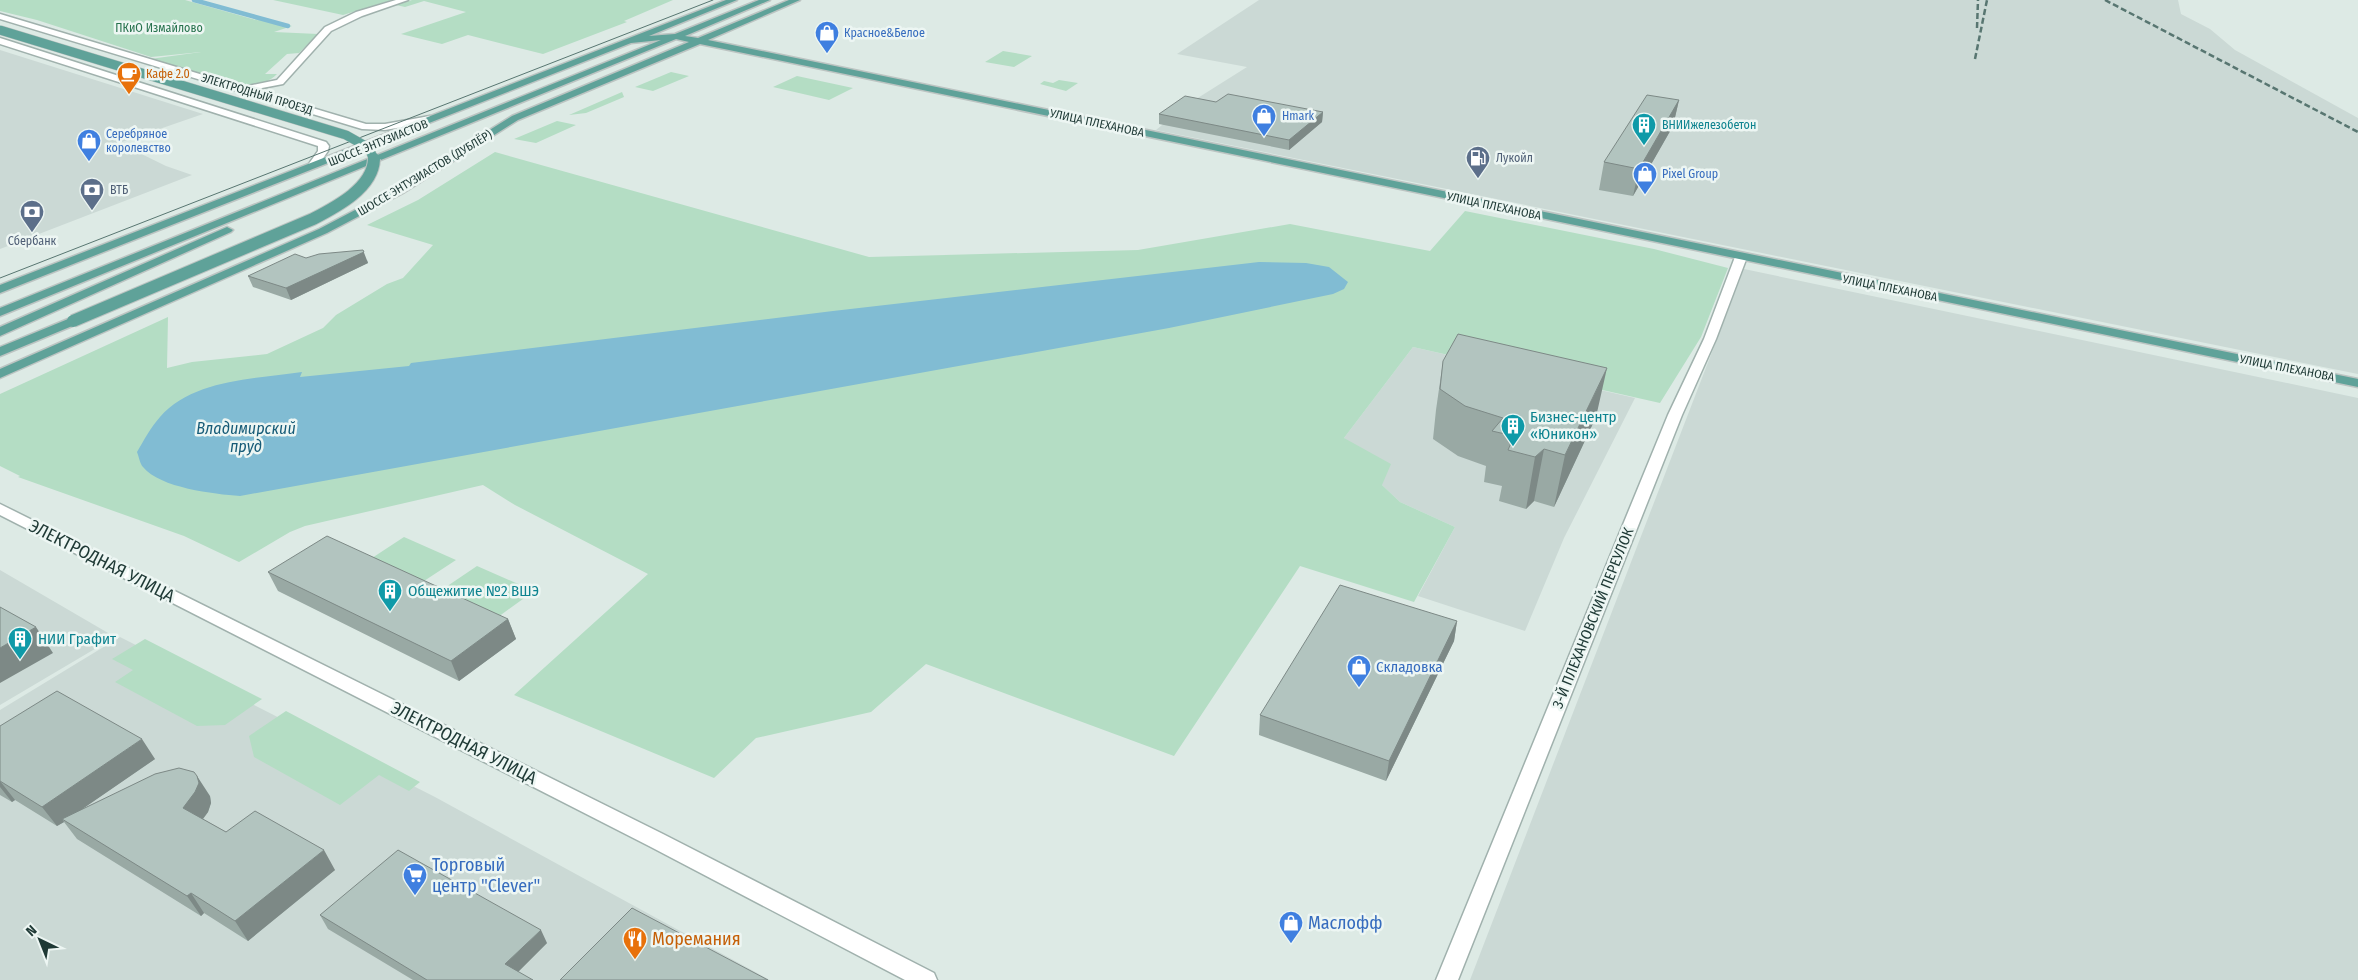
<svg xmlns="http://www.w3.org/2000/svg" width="2358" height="980" viewBox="0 0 2358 980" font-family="'Fira Sans Condensed',sans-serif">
<rect width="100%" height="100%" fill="#ddeae5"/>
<path fill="#cbd9d5" d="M1259 0H2178L2181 14 2210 29 2235 50 2358 118V374L1156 130 1185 106 1247 67 1177 54Z
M0 50 203 114 119 143 166 166 192 175 0 249Z
M1744 269 2358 398V980H1470Z
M1413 347 1635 398 1564 538 1525 631 1418 596 1455 527 1400 502 1382 485 1344 438Z
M0 570 115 637 0 705Z
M120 637 435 797 770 980H0V710Z"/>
<path fill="#b4ddc4" d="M0 0H185L260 21 247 16 251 15 292 26 274 32 318 34 299 53 287 54 265 74H277C265 86 251 86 235 85L150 59 201 52 151 57 37 20 0 11Z
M273 0H392L343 15Z
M412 0H673L624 21 627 22 543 54 468 35 442 44 401 34 466 12 424 1 405 7 396 5Z
M1003 51 1032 56 1014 67 985 62Z
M671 72 689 76 653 91 635 87Z
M797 76 853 88 829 100 773 87Z
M1059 80 1078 83 1066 91 1040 84 1044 81 1053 83Z
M622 92 624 97 586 113 569 115Z
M557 121 576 125 536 143 514 139Z
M495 152 869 257 1138 250 1290 224 1430 251 1465 211 1654 249 1728 268 1701 337 1660 403 1413 347 1344 438 1391 464 1382 485 1400 502 1455 527 1414 602 1300 566 1174 756 926 664 871 712 756 738 714 778 514 695 648 574 515 505 483 485 305 526 290 532 239 562 184 536 18 477 20 476 0 466V394L168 317 167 368 192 362 267 354 323 328 336 315 387 284 403 278 433 245 367 225 418 200Z
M404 537 456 560 424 581 372 558Z
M477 566 534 591 498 617 440 591Z
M145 639 262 699 225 725 197 726 115 682 133 670 112 659Z
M286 711 420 782 409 791 379 775 340 805 254 757 249 736Z"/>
<path fill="#81bcd3" d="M1259 262 1306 263 1329 267 1348 282 1344 289 1333 294 1169 328 240 496C214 494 160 488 143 467 140 464 139 457 137 452 144 440 151 427 160 417 193 379 256 379 302 372L300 377 409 366 411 363 833 311Z"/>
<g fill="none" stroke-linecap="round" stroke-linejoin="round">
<path stroke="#81bcd3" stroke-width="4.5" d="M194 0 288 26"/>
<defs>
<path id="minor" d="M396 0H408L362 16 331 31 283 84 252 90 366 124H385L430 116 435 119 430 122 385 130 362 129 0 19V14L243 87 277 80 325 27 356 12Z
M0 38 326 142 329 146 328 151 317 167H309L308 165 318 151V146L0 44Z
M1741 254 1747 257 1716 339 1682 415 1458 980H1436L1668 415 1704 339 1735 257Z
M0 504 663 834 934 973 937 980H905L649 846 0 515Z"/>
<path id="major" d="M726 0H737L649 36 675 34 759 0H770L685 36 698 38 789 0H800L708 40 2358 379V387L700 44 518 120 403 193 327 233 0 378V369L319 229 395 189 512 116 689 42 676 39 0 316V308L661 40 631 43 0 293V285Z
M227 227 233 230 231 232 0 336V327Z
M73 317 79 321 77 324 0 356V347Z"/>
</defs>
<use href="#minor" stroke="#a0b1ad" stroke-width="3"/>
<use href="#major" stroke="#bcc4c2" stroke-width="3"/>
<use href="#minor" fill="#fff" fill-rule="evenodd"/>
<use href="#major" fill="#5fa299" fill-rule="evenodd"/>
<path stroke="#587671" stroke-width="1" d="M0 278 713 0"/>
<path stroke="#587671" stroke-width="2.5" stroke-dasharray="6 3" stroke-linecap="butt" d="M2105 0 2358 132
M1977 28 1978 0
M1975 59 1987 0"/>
<defs>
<path id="major-bridge-far1" d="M0 30 346 135 369 148 374 160"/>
<path id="major-bridge" d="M73 321 313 219C336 207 373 188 374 159"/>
</defs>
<use href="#major-bridge-far1" stroke="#bcc4c2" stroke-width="10" stroke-linecap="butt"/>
<use href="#major-bridge" stroke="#bcc4c2" stroke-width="14" stroke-linecap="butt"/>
<use href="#major-bridge-far1" stroke="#5fa299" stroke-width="9"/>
<use href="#major-bridge" stroke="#5fa299" stroke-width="12"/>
</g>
<path fill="#99a9a4" d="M1679 100 1673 126 1633 196 1599 190 1604 162Z
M1216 102 1323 112 1322 122 1289 150 1159 124V114Z
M306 258 367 260 368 263 291 300 253 287 248 276Z
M1443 361 1596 417 1554 507 1534 501 1526 509 1499 501 1502 486 1484 482 1486 466 1458 456 1433 439 1436 410Z
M268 572 508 619 516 639 459 681 278 591Z
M1457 621 1454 641 1386 781 1259 735 1260 715Z
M0 726 155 759 82 809 210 796 211 803 208 812 203 819 226 832 335 870 248 941 204 913 201 916 77 839 64 822 57 826 15 800 12 802 0 795Z
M320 915 547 943 518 972 533 980H413L328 929Z"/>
<path fill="#7d8986" d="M1679 100 1673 126 1633 196 1639 169Z
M1323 112 1322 122 1289 150V140Z
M363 250 368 263 291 300 286 288Z
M1607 368 1596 417 1554 507 1565 455Z
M1544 449 1534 501 1526 509 1535 457Z
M508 619 516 639 459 681 451 661Z
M1457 621 1454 641 1386 781 1389 761Z
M36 627 53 653 0 683V648Z
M142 739 155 759 65 821 62 819 64 822 57 826 42 807Z
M197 776 210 796 211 803 208 812 196 828 183 808Z
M0 781 15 800 12 802 0 787Z
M324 850 335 870 248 941 235 921Z
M191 893 204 913 201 916 187 896Z
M541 930 547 943 512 978 505 964Z"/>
<path fill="#b2c4bf" stroke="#7d8986" d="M1228 94 1323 112 1289 140 1159 114 1185 96 1216 102Z
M1647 95 1679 100 1639 169 1604 162Z
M363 250 364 252 286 288 248 276 295 254 306 258 319 254Z
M1458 334 1607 368 1565 455 1544 449 1535 457 1508 450 1514 436 1492 431 1503 418 1465 406 1440 389 1443 361Z
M327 536 508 619 451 661 268 572Z
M1340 585 1457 621 1389 761 1260 715Z
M0 607 36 627 0 648Z
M57 691 142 739 42 807 0 781V726Z
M179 768 194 772 197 776 199 783 195 792 183 808 226 832 255 811 324 850 235 921 191 893 187 896 62 819 155 774Z
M398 850 541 930 505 964 533 980H427L320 915Z
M632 908 768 980H560Z"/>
<defs>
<symbol id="shop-pin" viewBox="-11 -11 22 30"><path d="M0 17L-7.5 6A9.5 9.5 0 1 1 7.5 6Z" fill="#3f7fe0" stroke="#edf6f3"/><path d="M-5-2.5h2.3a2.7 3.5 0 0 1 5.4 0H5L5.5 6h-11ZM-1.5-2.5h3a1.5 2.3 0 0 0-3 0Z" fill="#fff"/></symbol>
<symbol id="cafe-pin" viewBox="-11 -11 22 30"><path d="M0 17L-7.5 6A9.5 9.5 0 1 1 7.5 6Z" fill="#e8710a" stroke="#edf6f3"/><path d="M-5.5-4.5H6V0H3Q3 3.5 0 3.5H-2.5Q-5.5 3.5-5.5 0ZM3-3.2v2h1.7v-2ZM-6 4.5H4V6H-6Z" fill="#fff"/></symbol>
<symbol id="building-pin" viewBox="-11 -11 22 30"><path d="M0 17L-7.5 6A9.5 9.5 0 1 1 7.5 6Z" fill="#0f9aa8" stroke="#edf6f3"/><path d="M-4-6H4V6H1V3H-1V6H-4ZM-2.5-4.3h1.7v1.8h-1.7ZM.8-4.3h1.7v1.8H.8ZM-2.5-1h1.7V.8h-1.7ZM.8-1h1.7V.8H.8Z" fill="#fff"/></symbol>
<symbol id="fuel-pin" viewBox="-11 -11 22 30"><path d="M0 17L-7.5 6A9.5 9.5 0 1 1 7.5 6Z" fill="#5c6f8a" stroke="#edf6f3"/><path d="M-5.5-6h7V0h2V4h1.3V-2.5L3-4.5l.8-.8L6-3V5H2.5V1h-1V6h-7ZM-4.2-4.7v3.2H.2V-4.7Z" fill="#fff"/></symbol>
<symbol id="bank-pin" viewBox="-11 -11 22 30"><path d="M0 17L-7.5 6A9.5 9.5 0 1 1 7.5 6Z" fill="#5c6f8a" stroke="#edf6f3"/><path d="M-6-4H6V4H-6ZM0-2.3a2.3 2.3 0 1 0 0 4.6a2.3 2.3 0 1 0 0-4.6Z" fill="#fff"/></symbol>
<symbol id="supermarket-pin" viewBox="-11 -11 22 30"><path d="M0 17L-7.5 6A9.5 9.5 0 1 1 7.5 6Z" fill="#3f7fe0" stroke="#edf6f3"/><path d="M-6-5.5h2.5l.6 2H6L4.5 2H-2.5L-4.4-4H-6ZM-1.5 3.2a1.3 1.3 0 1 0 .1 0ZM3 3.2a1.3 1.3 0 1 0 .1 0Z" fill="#fff"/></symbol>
<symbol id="restaurant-pin" viewBox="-11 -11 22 30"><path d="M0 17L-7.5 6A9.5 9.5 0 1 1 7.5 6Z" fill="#e8710a" stroke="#edf6f3"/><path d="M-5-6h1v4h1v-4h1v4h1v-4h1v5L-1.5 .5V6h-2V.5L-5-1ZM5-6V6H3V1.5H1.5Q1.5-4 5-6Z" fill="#fff"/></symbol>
</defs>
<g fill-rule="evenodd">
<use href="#shop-pin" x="813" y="19" width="28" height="38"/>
<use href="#cafe-pin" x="115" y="60" width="28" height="38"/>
<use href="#shop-pin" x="1250" y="102" width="28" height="38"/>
<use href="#building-pin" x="1630" y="111" width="28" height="38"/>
<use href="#shop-pin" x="75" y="127" width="28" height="38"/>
<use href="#fuel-pin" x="1464" y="144" width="28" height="38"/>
<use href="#shop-pin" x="1631" y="160" width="28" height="38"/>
<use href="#bank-pin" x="78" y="176" width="28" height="38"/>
<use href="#bank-pin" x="18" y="198" width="28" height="38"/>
<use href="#building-pin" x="1499" y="412" width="28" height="38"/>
<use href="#building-pin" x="376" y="577" width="28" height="38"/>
<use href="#building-pin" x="6" y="625" width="28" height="38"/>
<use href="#shop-pin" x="1345" y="653" width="28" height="38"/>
<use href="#supermarket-pin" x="401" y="861" width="28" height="38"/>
<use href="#shop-pin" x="1277" y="909" width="28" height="38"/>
<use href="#restaurant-pin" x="621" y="925" width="28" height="38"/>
</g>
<g text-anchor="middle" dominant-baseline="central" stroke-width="5" stroke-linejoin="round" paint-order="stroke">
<g font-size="12" fill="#26724d" stroke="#edf6f3">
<text x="159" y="28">ПКиО Измайлово</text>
</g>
<g font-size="12" fill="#366cbe" stroke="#edf6f3" text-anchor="start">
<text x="844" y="33">Красное&amp;Белое</text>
<text x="1282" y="116">Hmark</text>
<text x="106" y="134">Серебряное<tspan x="106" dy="14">королевство</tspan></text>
<text x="1662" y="174">Pixel Group</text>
</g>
<g font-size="12" fill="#c56008" stroke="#edf6f3" text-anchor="start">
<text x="146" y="74">Кафе 2.0</text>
</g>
<g font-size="12" fill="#1e3935" stroke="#edf6f3">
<text transform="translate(257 94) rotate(17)">ЭЛЕКТРОДНЫЙ ПРОЕЗД</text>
<text transform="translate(1097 123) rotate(12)">УЛИЦА ПЛЕХАНОВА</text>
<text transform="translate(378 143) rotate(-22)">ШОССЕ ЭНТУЗИАСТОВ</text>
<text transform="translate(425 173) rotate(-31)">ШОССЕ ЭНТУЗИАСТОВ (ДУБЛЁР)</text>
<text transform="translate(1494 206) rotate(12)">УЛИЦА ПЛЕХАНОВА</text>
<text transform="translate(1890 288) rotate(11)">УЛИЦА ПЛЕХАНОВА</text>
<text transform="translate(2287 368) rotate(11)">УЛИЦА ПЛЕХАНОВА</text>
</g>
<g font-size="12" fill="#0d838f" stroke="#edf6f3" text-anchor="start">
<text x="1662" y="125">ВНИИжелезобетон</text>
</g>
<g font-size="12" fill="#4e5e75" stroke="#edf6f3" text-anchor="start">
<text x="1496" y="158">Лукойл</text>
<text x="110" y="190">ВТБ</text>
<text x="32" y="241" text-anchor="middle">Сбербанк</text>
</g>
<g font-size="15" fill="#0d838f" stroke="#edf6f3" text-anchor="start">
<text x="1530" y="417">Бизнес-центр<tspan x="1530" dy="17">«Юникон»</tspan></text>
<text x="408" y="591">Общежитие №2 ВШЭ</text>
<text x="38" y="639">НИИ Графит</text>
</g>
<g font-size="15" fill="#1e3935" stroke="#edf6f3">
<text transform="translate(1593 618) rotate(-68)">3-Й ПЛЕХАНОВСКИЙ ПЕРЕУЛОК</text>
</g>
<g font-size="15" fill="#366cbe" stroke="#edf6f3" text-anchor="start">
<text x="1376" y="667">Складовка</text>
</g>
<g font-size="16" font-style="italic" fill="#165b77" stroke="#edf6f3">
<text x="246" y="428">Владимирский<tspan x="246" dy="18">пруд</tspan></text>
</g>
<g font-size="18" fill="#1e3935" stroke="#edf6f3">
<text transform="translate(102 561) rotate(27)">ЭЛЕКТРОДНАЯ УЛИЦА</text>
<text transform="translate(464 743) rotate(27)">ЭЛЕКТРОДНАЯ УЛИЦА</text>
</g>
<g font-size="18" fill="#366cbe" stroke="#edf6f3" text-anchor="start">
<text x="432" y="865">Торговый<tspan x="432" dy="21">центр "Clever"</tspan></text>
<text x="1308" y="923">Маслофф</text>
</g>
<g font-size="18" fill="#c56008" stroke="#edf6f3" text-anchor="start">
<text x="652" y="939">Моремания</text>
</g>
</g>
<g transform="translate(40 940) rotate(317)" stroke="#edf6f3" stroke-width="4" paint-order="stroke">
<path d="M0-4L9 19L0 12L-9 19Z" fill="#1e3935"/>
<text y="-8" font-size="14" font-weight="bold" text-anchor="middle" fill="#1e3935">N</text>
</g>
</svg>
